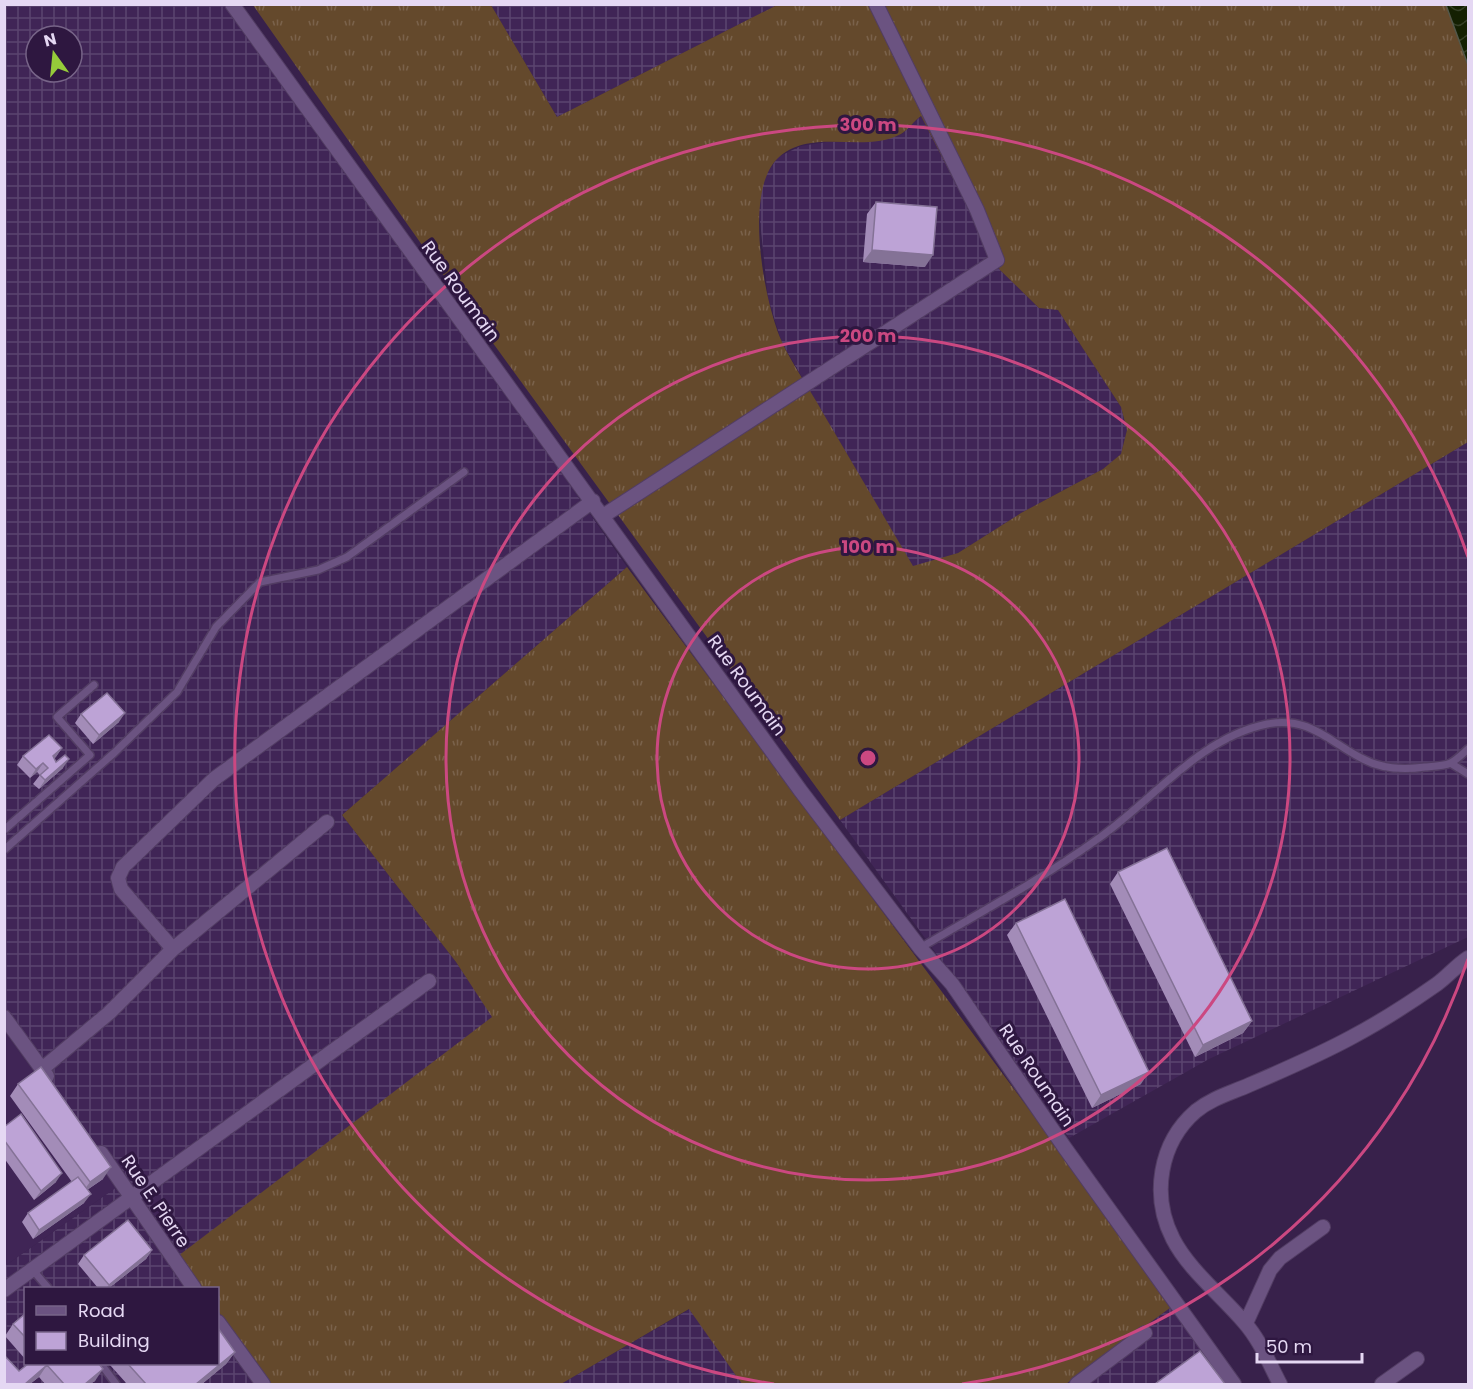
<svg xmlns="http://www.w3.org/2000/svg" width="1473" height="1389" viewBox="0 0 1473 1389" font-family="Poppins,sans-serif">
<defs>
<pattern id="industrial-grid" width="8" height="8" patternUnits="userSpaceOnUse" patternTransform="scale(1.5)"><rect width="8" height="8" fill="#402556"/><path d="M0 4h8M4 0v8" fill="none" stroke="#5b446f"/></pattern>
<pattern id="grass-tufts" width="24" height="20" patternUnits="userSpaceOnUse" patternTransform="scale(1.5)"><rect width="24" height="20" fill="#64492c"/><path d="M3 7l-1-3M5 7V3M7 7l1-3M15 17l-1-3M17 17v-4M19 17l1-3" fill="none" stroke="#7a624b"/></pattern>
<pattern id="water-waves" width="16" height="10" patternUnits="userSpaceOnUse" patternTransform="scale(1.5)"><rect width="16" height="10" fill="#142002"/><path d="M0 5q4-4 8 0t8 0" fill="none" stroke="#364027"/></pattern>
</defs>
<rect width="100%" height="100%" fill="#38214b"/>
<path fill="#402556" d="M4 1030 117 1187 5 1266H4Z"/>
<path fill="url(#industrial-grid)" fill-rule="evenodd" d="M5 5H227L426 279 627 567 342 815 456 962 493 1017 179 1256 202 1288H26V1364H218V1311L271 1384H5V1266L117 1187 5 1030ZM36 36H72V72H36Z
M491 5H777L557 117Z
M921 116 1000 270 1039 308 1058 310 1121 407 1127 430 1121 454 1103 469 1021 513 958 553 913 567 782 343 768 298 758 202 763 179 778 157 801 146 827 142 879 141 902 134Z
M1468 442V937L1209 1059 1069 1138 840 820Z
M1174 1305 1229 1384H1066Z
M690 1309 742 1384H561Z"/>
<path fill="url(#grass-tufts)" fill-rule="evenodd" d="M253 5H491L557 117 777 5H1446L1468 65V442L840 820 434 262ZM921 116 1000 270 1039 308 1058 310 1121 407 1127 430 1121 454 1103 469 1021 513 958 553 913 566C883 515 853 464 823 413 810 389 793 366 782 342 764 302 743 191 778 158 811 127 864 154 901 134 908 130 914 121 921 116Z
M627 567 1174 1305 1066 1384H742L689 1309 561 1384H271L218 1311V1288H202L178 1256 492 1017 456 962 342 815Z"/>
<path fill="url(#water-waves)" stroke="#53574a" stroke-width="1.5" d="M1446 5H1468V65Z"/>
<g fill="none" stroke-linecap="round" stroke-linejoin="round">
<defs>
<path id="lane" d="M1452 764 1468 774
M4 830 90 755 57 717 94 685
M4 850 114 753 177 692 216 627 260 582 318 570 347 557 464 472
M920 948C981 912 1042 879 1099 838 1153 800 1199 738 1267 724 1310 716 1329 742 1363 759 1382 769 1404 770 1425 767 1450 765 1450 766 1468 749
M32 1269 48 1288
M101 1364 116 1384"/>
<path id="street" d="M232 4 800 790 920 948 952 984 1065 1148 1234 1384
M603 516 997 260 977 210 876 4
M173 949 121 889 118 878 123 867 214 779 593 501
M4 1017 47 1076
M42 1069 109 1013 173 949 327 822
M101 1153 194 1288
M4 1290 429 981
M218 1322 263 1384
M1246 1323 1270 1270 1280 1258 1323 1227
M1077 1384 1145 1333
M1280 1384C1269 1363 1260 1340 1244 1322 1221 1295 1189 1270 1173 1239 1151 1196 1159 1143 1196 1111 1212 1098 1231 1093 1249 1085 1284 1070 1319 1055 1352 1037 1382 1021 1410 1003 1437 984 1448 976 1457 965 1468 958
M1382 1384 1417 1359"/>
</defs>
<use href="#lane" stroke="#523d63" stroke-width="10"/>
<use href="#street" stroke="#523d63" stroke-width="16"/>
<use href="#lane" stroke="#6b5381" stroke-width="7"/>
<use href="#street" stroke="#6b5381" stroke-width="14"/>
</g>
<path fill="#a38cb8" d="M876 202 925 267 863 262 867 214Z
M81 714 119 722 93 744 75 723Z
M62 748 54 759 56 762 63 768 39 789 33 784 40 775 37 772 30 778 17 765 23 756Z
M1118 872 1252 1021 1243 1033 1195 1057 1110 884Z
M1016 923 1141 1084 1092 1108 1007 935Z
M18 1084 103 1179 87 1190 84 1203 33 1239 22 1222 28 1213 72 1182 10 1096Z
M4 1127 56 1182 34 1200 4 1158Z
M152 1250 146 1259 109 1288H98L78 1264 84 1255Z
M26 1313V1360L5 1336 13 1324Z
M235 1352 226 1364 202 1384H127L110 1365V1364H218Z
M28 1364H99L95 1381 90 1384H45L39 1377 30 1384H4Z"/>
<path fill="#847296" d="M872 250 933 255 925 267 863 262Z
M125 713 119 722 93 744 99 735Z
M62 748 56 757 47 765 53 756Z
M69 759 63 768 39 789 45 780Z
M43 763 37 772 30 778 36 769Z
M1252 1021 1243 1033 1195 1057 1203 1045Z
M1149 1072 1141 1084 1092 1108 1101 1095Z
M111 1167 103 1179 81 1194 90 1182Z
M62 1173 56 1182 34 1200 41 1191Z
M91 1194 84 1203 33 1239 39 1230Z
M152 1250 146 1259 109 1288H106L109 1285Z
M235 1352 226 1364 202 1384H196Z
M47 1365 39 1377 30 1384H25Z
M103 1369 95 1381 90 1384H85Z"/>
<path fill="#bda3d6" stroke="#847296" stroke-width="1.5" d="M876 202 937 207 933 255 872 250Z
M107 693 125 713 99 735 81 714Z
M49 735 62 748 53 756 56 762 65 755 69 759 45 780 40 775 48 768 43 763 36 769 23 756Z
M1167 848 1252 1021 1203 1045 1118 872Z
M1065 899 1149 1072 1101 1095 1016 923Z
M41 1067 111 1167 90 1182 18 1084Z
M21 1114 62 1173 41 1191 4 1140V1127Z
M78 1177 91 1194 39 1230 28 1213Z
M128 1220 152 1250 109 1285 84 1255Z
M26 1313V1338L13 1324Z
M218 1328 235 1352 196 1384H146L128 1364H218Z
M1200 1351 1225 1384H1155Z
M4 1355 19 1371 28 1364H99L103 1369 85 1384H64L47 1365 25 1384H4Z"/>
<g fill="none" stroke="#cb4881" stroke-width="3">
<circle cx="868" cy="758" r="211"/>
<circle cx="868" cy="758" r="422"/>
<path d="M1468 959A633 633 0 0 1 962 1384M774 1384A633 633 0 1 1 1468 557"/>
</g>
<g text-anchor="middle" dominant-baseline="central" stroke-width="6" stroke-linejoin="round" paint-order="stroke">
<g font-size="18" fill="#e5d8f3" stroke="#2e1740">
<text transform="translate(461 291) rotate(54)">Rue Roumain</text>
<text transform="translate(747 685) rotate(54)">Rue Roumain</text>
<text transform="translate(1037 1075) rotate(56)">Rue Roumain</text>
<text transform="translate(156 1201) rotate(56)">Rue E. Pierre</text>
</g>
</g>
<circle cx="868" cy="758" r="9" fill="#cb4881" stroke="#2e1740" stroke-width="3"/>
<g font-size="18" text-anchor="middle" font-weight="bold" fill="#cb4881" stroke="#2e1740" stroke-width="6" stroke-linejoin="round" paint-order="stroke">
<text x="868" y="131">300 m</text>
<text x="868" y="342">200 m</text>
<text x="868" y="553">100 m</text>
</g>
<rect width="1473" height="1389" fill="none" stroke="#e5d8f3" stroke-width="12"/>
<rect x="24" y="1287" width="195" height="78" fill="#2e1740" stroke="#776488" stroke-width="1.5"/>
<rect x="36" y="1306" width="30" height="9" fill="#6b5381" stroke="#776488" stroke-width="1.5"/>
<text x="78" y="1317" font-size="18" fill="#e5d8f3">Road</text>
<rect x="36" y="1332" width="30" height="18" fill="#bda3d6" stroke="#776488" stroke-width="1.5"/>
<text x="78" y="1347" font-size="18" fill="#e5d8f3">Building</text>
<g transform="translate(54 54) rotate(345)"><circle r="28" fill="#2e1740" stroke="#776488" stroke-width="1.5"/>
<path d="M0-4.5L10 22L0 15L-10 22Z" fill="#96cc3a"/>
<text y="-9" font-size="16" font-weight="bold" text-anchor="middle" fill="#e5d8f3">N</text>
</g>
<path d="M1257 1353v9h105v-9" fill="none" stroke="#e5d8f3" stroke-width="3"/>
<text x="1266" y="1353" font-size="18" fill="#e5d8f3" stroke="#2e1740" stroke-width="4.5" paint-order="stroke">50 m</text>
</svg>
